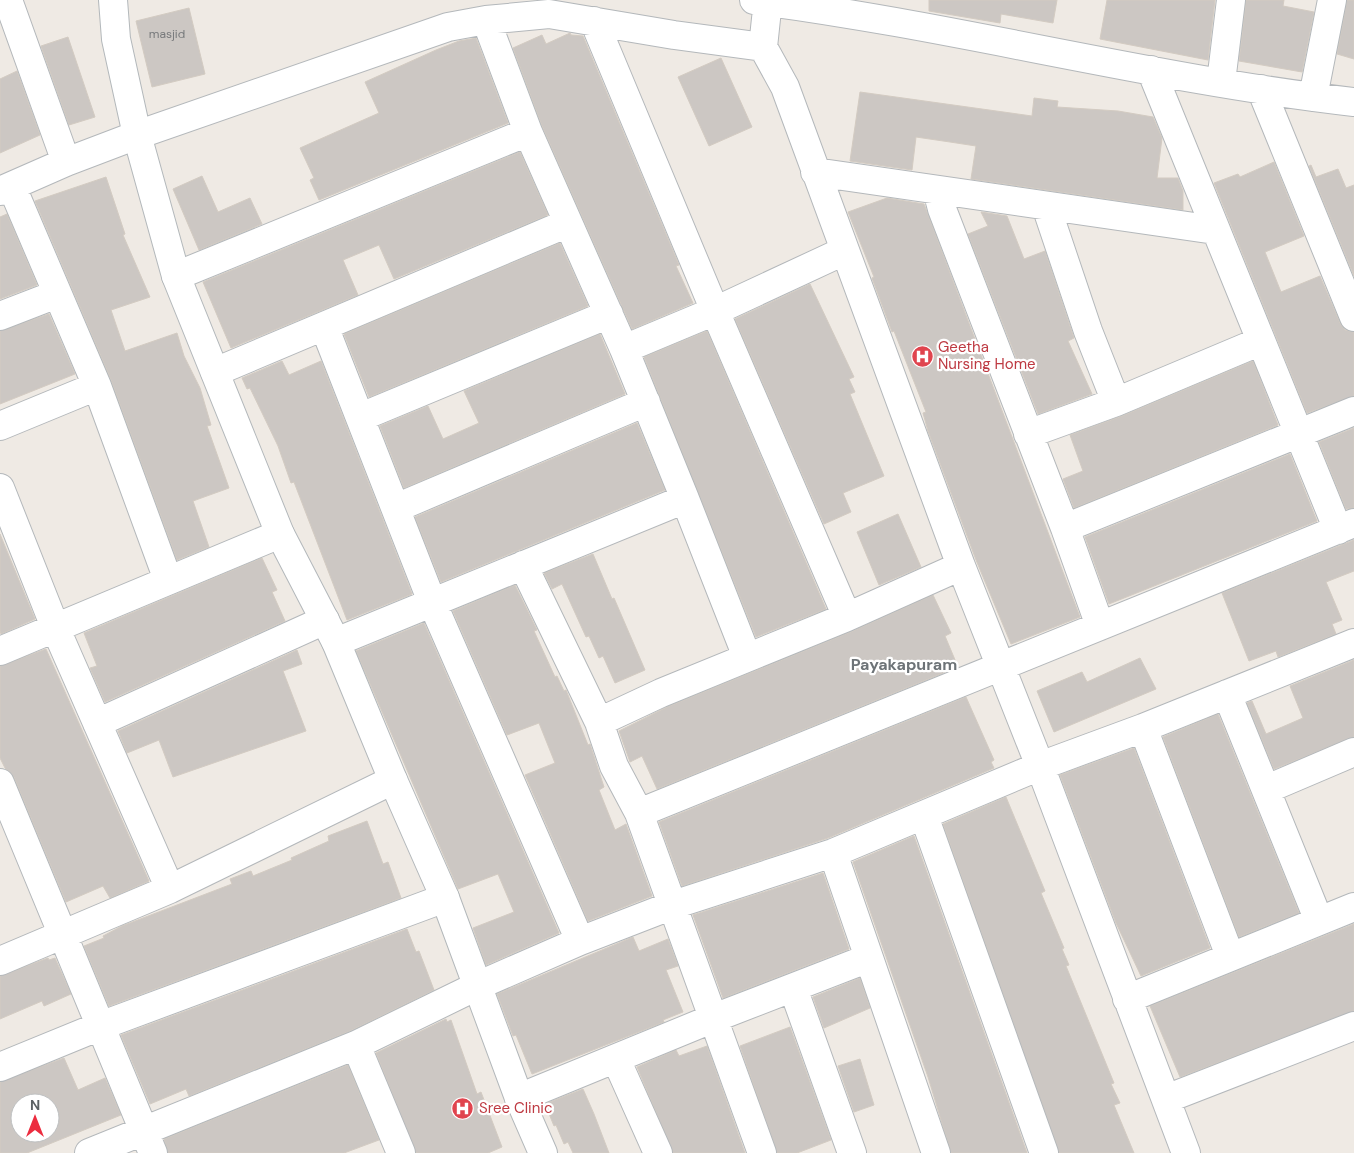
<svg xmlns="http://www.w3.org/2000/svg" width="1354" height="1153" viewBox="0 0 1354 1153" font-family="'DM Sans',sans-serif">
<rect width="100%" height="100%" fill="#efeae4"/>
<path fill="#ccc7c3" stroke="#d3cbc2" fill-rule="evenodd" d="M929 0H1057L1053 23 1001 14 1000 23 929 11Z
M1107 0H1215L1208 60 1100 39Z
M1246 0H1284L1283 6 1314 12 1302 72 1239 61Z
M1347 0H1354V59L1337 54Z
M189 8 205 74 152 87 136 21Z
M570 33 571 35 583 36 679 265 676 266 693 303 632 329 542 126 513 48 542 35 546 44Z
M68 37 95 117 69 125 41 46Z
M476 38 508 123 319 200 310 180 314 178 300 148 379 113 365 82 436 50 459 41Z
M721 58 752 127 709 146 678 77Z
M17 71 40 135 0 153V79Z
M860 92 1032 116 1034 98 1058 101 1057 107 1118 111 1153 117 1162 138 1157 178H1178L1183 191V210L971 179 976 146 950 142 916 137 912 170 850 161Z
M520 152 548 215 394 279 379 245 343 260 358 295 231 348 203 282Z
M1274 162 1304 236 1265 252 1281 292 1320 276 1340 323 1345 330 1354 332V396L1307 413 1214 183 1238 174 1240 177Z
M1311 165 1316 177 1338 169 1346 188 1354 185V276L1309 166Z
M202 176 218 212 250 198 262 224 199 250 173 189Z
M106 177 125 234 123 235 150 297 111 310 125 351 177 333 184 356 200 388 211 425 207 426 229 488 193 501 209 547 177 560 111 380 35 201Z
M887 198 924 204 1080 617 1011 644 976 560 928 431 923 413 926 412 894 331 892 332 872 278 874 277 848 212Z
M981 212 1007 216 1024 259 1045 251 1074 338 1068 341 1092 394 1038 414 968 234 988 226Z
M7 214 37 285 0 299V217Z
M560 243 588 306 369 397 344 334Z
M810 284 854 377 849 379 855 392 850 394 884 476 843 493 851 512 824 524 735 319Z
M49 314 75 374 0 404V331Z
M707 331 826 609 756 637 644 357Z
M600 334 625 394 404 488 380 426 428 406 443 439 479 423 464 391Z
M282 361 289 375 321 361 412 594 347 620 294 482 291 483 278 446 250 388 247 389 242 378Z
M1253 361 1278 425 1074 508 1063 479 1083 471 1070 435 1122 416Z
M637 423 665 490 441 582 415 517Z
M1354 428V508L1346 509 1319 442Z
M1290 454 1317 521 1109 604 1085 537Z
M898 514 921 567 879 585 857 532Z
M0 534 35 619 1 634 0 631Z
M1354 540V571L1326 582 1342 620 1332 624 1336 634 1278 657 1276 651 1249 661 1222 593Z
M593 554 612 599 614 598 645 670 615 683 603 656 599 658 589 636 586 637 562 584 552 589 544 573Z
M262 558 277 590 272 592 285 621 105 702 90 668 97 666 84 633Z
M515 585 537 630 534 631 555 677 557 676 564 691 566 690 588 745 590 744 604 787 599 790 615 830 626 824 652 896 588 921 525 775 555 763 539 723 507 735 453 611Z
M933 595 951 633 945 636 958 667 657 789 642 756 630 762 619 731 667 707 853 631Z
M424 623 559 933 486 965 473 928 514 912 498 874 458 889 356 651Z
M46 649 149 881 110 898 103 886 66 902 14 777 5 768 0 758V666Z
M297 650 302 664 283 671 306 731 173 777 159 740 127 753 118 731Z
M1140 658 1156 689 1054 732 1037 691 1082 672 1087 682Z
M1354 660V737L1274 769 1247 703 1252 701 1266 734 1303 718 1290 686Z
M966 697 994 760 991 762 994 768 828 838 682 886 659 822Z
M1218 714 1299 913 1239 937 1163 737Z
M1134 748 1210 948 1141 976 1116 923 1060 775Z
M1006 797 1045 891 1041 893 1064 948 1062 949 1069 965 1066 966 1114 1083 1111 1084 1120 1103 1114 1105 1134 1153H1059L943 824Z
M367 821 383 864 388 862 401 898 109 1006 84 946 104 938 103 936 122 926 232 884 230 879 251 871 253 876 292 860 291 858 329 841 328 836Z
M914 836 1027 1153H951L928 1077 853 862Z
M823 873 849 949 723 998 693 915Z
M1354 924V1011L1180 1077 1150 1006Z
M407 929 416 952 419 951 434 990 350 1031 189 1096 186 1089 150 1104 121 1035Z
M633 937 639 951 668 939 678 966 666 970 683 1012 663 1020 664 1022 532 1074 516 1035 513 1036 497 994Z
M48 958 49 960 55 958 71 994 44 1006 42 1001 0 1019V976Z
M860 978 870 1008 824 1028 813 997Z
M446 1019 447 1022 451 1020 477 1094 481 1092 502 1147 488 1153H416L376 1053Z
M790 1027 831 1140 797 1153H777L740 1046Z
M707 1046 745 1153H673L637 1067 676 1050 679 1056Z
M64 1058 78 1090 105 1078 121 1115 27 1153H0V1082ZM20 1103H50V1133H20Z
M860 1059 874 1105 854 1112 838 1066Z
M348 1065 379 1140 344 1153H168L164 1139Z
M583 1089 594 1114 609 1153H573L568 1142 564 1144 556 1125 554 1126 545 1104Z"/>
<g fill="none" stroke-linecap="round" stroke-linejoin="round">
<defs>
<path id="street" d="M8 0 66 162
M754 0C956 26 1152 79 1354 102
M768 0 763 47 785 87 961 566 1040 766 1186 1153
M486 20 528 132 624 349 685 499
M594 21 715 311 847 617
M1151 70 1338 530
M1221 82 1231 0
M1261 89 1354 317
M1313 97 1332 0
M815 172 1215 230
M12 187 97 386 168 580
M937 190 942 209 1065 528 1100 626
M0 191 66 162 137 135 448 27 486 20 549 14 674 35 763 47
M1046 206 1088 331 1116 402
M176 276 528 132
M0 316 57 294
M324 326 432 602 580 941
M624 349 715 311 844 251
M215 372 568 223
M361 417 609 314
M0 426 97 386
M1028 434 1116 402 1261 341
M0 488 55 627 170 889
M396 508 646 402
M1065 528 1354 411
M523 565 599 722 614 766 639 813 762 1153
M336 642 685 499 747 657
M0 651 280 534
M1227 694 1319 921
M599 722 661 693 847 617 961 566
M97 723 325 620
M1143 728 1230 956
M0 783 153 1153
M1267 789 1354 752
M639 813 1354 523
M924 816 1044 1153
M833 853 936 1153
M0 961 170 889 393 780
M793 988 852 1153
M1127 999 1354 907
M356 1045 401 1153
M616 1059 658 1153
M0 1067 100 1026 445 898
M519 1098 714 1018 869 958
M1166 1099 1354 1026
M89 1153 356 1045 477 986 580 941 673 905 833 853 1040 766 1143 728 1354 643"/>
<path id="secondary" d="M113 0 116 39 137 135 176 276 280 534 336 642 393 780 445 898 519 1098 543 1153"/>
</defs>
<use href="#street" stroke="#b4b8bb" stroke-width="30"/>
<use href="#secondary" stroke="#b3b8bb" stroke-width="30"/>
<use href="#street" stroke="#fff" stroke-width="28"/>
<use href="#secondary" stroke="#fff" stroke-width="28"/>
</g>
<defs>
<symbol id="hospital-disc" viewBox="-11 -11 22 22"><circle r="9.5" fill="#e0444e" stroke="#fff"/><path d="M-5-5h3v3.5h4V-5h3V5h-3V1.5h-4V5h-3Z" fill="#fff"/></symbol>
</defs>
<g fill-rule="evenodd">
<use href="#hospital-disc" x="910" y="344" width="25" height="25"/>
<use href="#hospital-disc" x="450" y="1096" width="25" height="25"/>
</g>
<g text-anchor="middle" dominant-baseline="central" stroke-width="4.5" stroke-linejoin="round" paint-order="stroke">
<g font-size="12" fill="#787a7c">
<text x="167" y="34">masjid</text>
</g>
<g font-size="15" fill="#be3a42" stroke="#fff" text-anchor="start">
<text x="938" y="347">Geetha<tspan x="938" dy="17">Nursing Home</tspan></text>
<text x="479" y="1108">Sree Clinic</text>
</g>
<g font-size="16" font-weight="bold" fill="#6d7377" stroke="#fff">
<text x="904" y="664">Payakapuram</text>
</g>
</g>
<g transform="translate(35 1118)"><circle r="24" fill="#ffffff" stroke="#bec0c1"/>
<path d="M0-4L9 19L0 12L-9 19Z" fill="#ec2c3f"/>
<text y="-8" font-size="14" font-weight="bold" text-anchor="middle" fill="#5c6164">N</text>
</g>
</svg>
